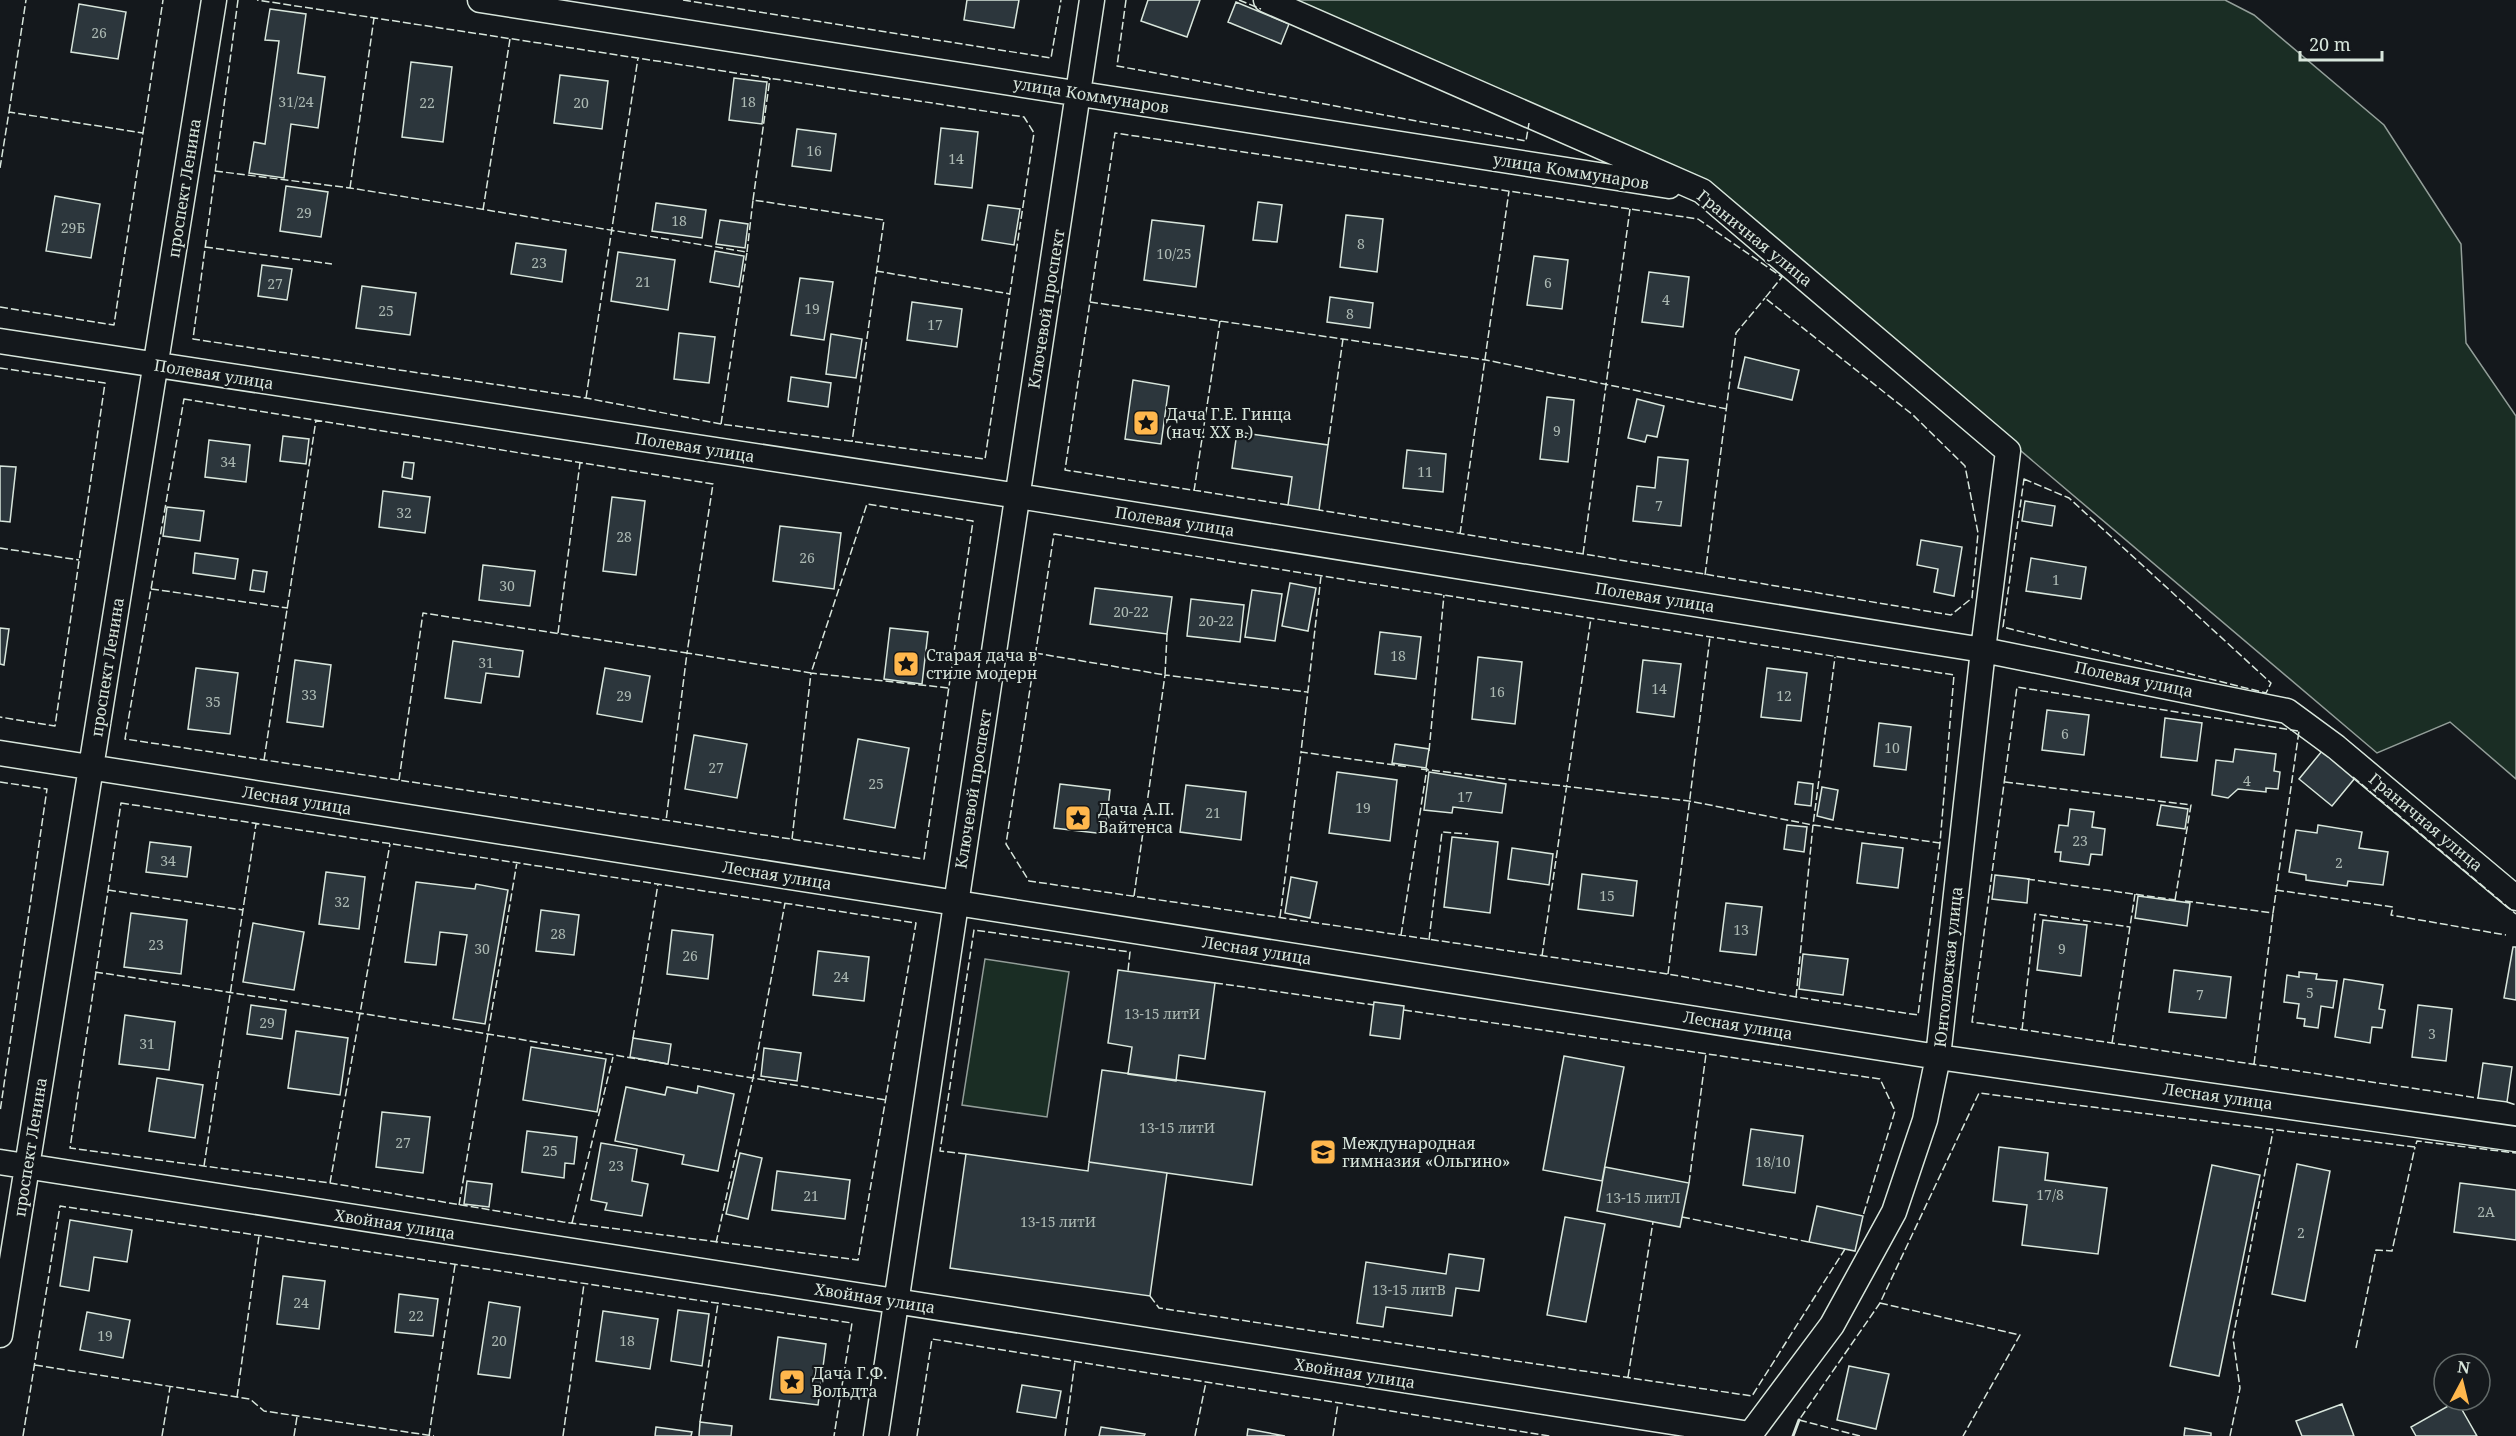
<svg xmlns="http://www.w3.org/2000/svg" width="2516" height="1436" viewBox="0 0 2516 1436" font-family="'Noto Serif',serif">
<rect width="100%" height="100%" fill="#14181c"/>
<path fill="#1a2d24" stroke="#939e99" stroke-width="1.5" d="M1296 0H2225L2254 15 2384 125 2461 244 2466 343 2516 416V779L2450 722 2377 753 1705 183Z
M985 959 1069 972 1047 1117 962 1105Z"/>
<path fill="#2c363c" stroke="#d8e6dc" stroke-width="1.5" d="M967 0H1019L1014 28 964 20Z
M1148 0H1200L1187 37 1141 21Z
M1236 2 1289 24 1281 44 1228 22Z
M79 4 126 12 118 59 71 52Z
M270 9 306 14 298 73 325 77 318 128 291 124 284 178 249 173 254 142 265 144 279 41 265 40Z
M411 62 452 67 443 142 402 137Z
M560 75 608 81 602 129 554 123Z
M734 78 767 82 762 124 729 120Z
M941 128 978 132 972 188 935 184Z
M797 129 836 134 831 171 792 166Z
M286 186 328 192 321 237 280 231Z
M55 196 100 204 91 258 46 251Z
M1258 202 1282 205 1277 242 1253 240Z
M656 203 706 210 702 238 652 231Z
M988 205 1020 209 1014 245 982 240Z
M1346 215 1383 219 1377 272 1340 267Z
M720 220 748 224 745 248 716 244Z
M1152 220 1204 226 1196 287 1144 280Z
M516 243 566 250 562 282 511 274Z
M715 251 744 256 739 287 710 282Z
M618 252 675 260 668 310 611 301Z
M1534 256 1568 260 1562 309 1527 305Z
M262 265 292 269 287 300 258 296Z
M1649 272 1689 277 1683 327 1642 322Z
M800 278 833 282 824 340 791 335Z
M362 286 416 293 410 335 356 328Z
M1330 297 1373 303 1370 328 1327 322Z
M912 302 962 309 957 347 907 340Z
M679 333 715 337 709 383 674 379Z
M831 334 862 339 856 378 826 374Z
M1745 357 1799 370 1792 400 1738 388Z
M791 377 831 383 828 407 788 401Z
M1133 380 1169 386 1161 444 1125 439Z
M1547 397 1574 400 1568 462 1540 459Z
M1637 399 1664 406 1657 437 1647 435 1645 442 1628 438Z
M1237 432 1328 445 1319 510 1288 505 1292 477 1232 468Z
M283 436 309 439 306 464 280 461Z
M209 440 250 445 246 482 205 477Z
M1407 450 1446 454 1443 492 1403 488Z
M1658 457 1688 460 1681 526 1633 521 1637 486 1655 488Z
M404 462 414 463 412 479 402 477Z
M0 466 16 467 10 522 0 521Z
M383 491 430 497 425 533 379 527Z
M612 497 645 501 636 575 603 571Z
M2025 501 2055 506 2052 526 2022 521Z
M167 507 204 511 200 541 163 536Z
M780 526 841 533 834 589 773 581Z
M1921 540 1962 547 1954 596 1934 592 1938 569 1917 565Z
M195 553 238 559 235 579 193 573Z
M2031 558 2086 567 2081 599 2026 591Z
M483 565 535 571 530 606 479 600Z
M253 570 267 572 264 592 250 590Z
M1290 583 1316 588 1308 631 1282 626Z
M1095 588 1172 597 1167 634 1090 624Z
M1252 590 1282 594 1275 641 1245 637Z
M1191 599 1244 605 1240 642 1187 636Z
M0 628 9 629 4 665 0 664Z
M890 628 928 632 922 684 884 679Z
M1380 632 1421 637 1416 679 1375 674Z
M453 641 523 651 519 677 486 673 481 703 445 698Z
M1478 657 1522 662 1515 724 1472 719Z
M295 660 331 665 323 727 287 722Z
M1643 660 1681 664 1674 717 1637 712Z
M196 668 238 673 230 734 188 729Z
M605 668 650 676 642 722 597 714Z
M1767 668 1807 673 1801 721 1761 717Z
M2047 710 2089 715 2084 755 2042 750Z
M2165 718 2202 723 2197 761 2161 757Z
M1879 723 1911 727 1906 770 1874 766Z
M694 735 747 744 737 798 685 789Z
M858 739 909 748 895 828 844 819Z
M1395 744 1429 749 1426 768 1392 763Z
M2235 749 2276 754 2274 771 2280 772 2278 789 2266 788V792L2238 789 2228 798 2212 795 2216 760 2233 762Z
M2322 751 2355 778 2332 806 2299 779Z
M1337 772 1397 780 1390 841 1329 833Z
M1429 772 1506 784 1502 813 1453 807 1452 813 1424 810Z
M1798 782 1813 784 1811 806 1795 804Z
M1060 784 1110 790 1105 834 1054 828Z
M1186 785 1246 792 1241 840 1180 832Z
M1822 787 1838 790 1833 820 1817 816Z
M2161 805 2188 809 2185 829 2157 825Z
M2070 809 2094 812 2092 827 2105 829 2102 855 2091 854 2089 865 2060 861 2061 852H2055L2059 825 2068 826Z
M1787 825 1807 827 1804 852 1784 849Z
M2318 825 2362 832 2359 848 2388 852 2383 885 2348 881 2347 886 2306 880V875L2289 872 2296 830 2317 833Z
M1452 837 1498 842 1490 913 1444 907Z
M150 842 191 847 187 877 146 872Z
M1862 843 1903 848 1898 888 1857 883Z
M1512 848 1553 854 1549 885 1508 879Z
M326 872 365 877 359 929 319 924Z
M1582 874 1637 881 1633 916 1578 909Z
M1995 875 2029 879 2027 903 1992 899Z
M1291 877 1317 882 1310 918 1285 913Z
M416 882 475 889 476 884 508 890 485 1024 453 1019 467 935 440 932 436 965 405 962Z
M2138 896 2190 903 2187 926 2135 918Z
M1726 903 1762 907 1756 955 1720 951Z
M541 910 579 915 574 955 536 951Z
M131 913 187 920 181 974 124 967Z
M2043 920 2087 925 2081 976 2037 970Z
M253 923 304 932 294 990 243 982Z
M672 930 713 935 708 979 667 974Z
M2513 947H2516V1000L2504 998Z
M818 951 869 957 864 1001 813 995Z
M1803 954 1848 959 1843 995 1799 989Z
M1118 970 1215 983 1205 1059 1179 1055 1176 1081 1128 1074 1132 1047 1108 1043Z
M2174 970 2231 977 2226 1018 2169 1012Z
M2299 972 2317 974 2316 979 2337 981 2333 1008 2321 1006 2318 1028 2304 1026 2305 1019 2297 1018 2299 1004 2284 1002 2287 975 2299 977Z
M2344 979 2383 985 2379 1009 2385 1010 2382 1028 2372 1027 2370 1043 2335 1037Z
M1374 1002 1404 1006 1400 1039 1370 1035Z
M251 1005 286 1010 282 1039 247 1034Z
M2418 1005 2452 1009 2446 1061 2412 1057Z
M125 1015 175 1022 169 1070 119 1064Z
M296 1031 348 1038 340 1095 288 1088Z
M633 1038 671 1044 668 1064 630 1057Z
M531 1047 606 1059 597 1112 523 1100Z
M764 1048 801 1053 797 1081 761 1076Z
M1564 1056 1624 1067 1602 1181 1543 1170Z
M2483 1063 2512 1067 2507 1102 2478 1098Z
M1102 1070 1265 1092 1252 1185 1089 1162Z
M157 1078 203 1085 195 1138 149 1131Z
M698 1086 734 1094 718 1171 682 1164 684 1155 615 1141 626 1087 665 1095 667 1087 697 1093Z
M382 1112 430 1117 423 1173 376 1167Z
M1751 1129 1803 1136 1795 1193 1743 1185Z
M527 1131 577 1137 574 1164 565 1163 564 1178 522 1172Z
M601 1143 637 1149 632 1181 648 1184 642 1216 605 1210 607 1203 591 1200Z
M1999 1147 2048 1153 2045 1180 2107 1188 2098 1254 2022 1245 2027 1205 1993 1201Z
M740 1153 762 1158 748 1219 726 1214Z
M966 1154 1088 1171 1089 1162 1167 1173 1150 1296 950 1268Z
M2297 1164 2330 1171 2305 1301 2272 1294Z
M2212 1165 2260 1175 2219 1376 2170 1366Z
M1605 1167 1689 1183 1680 1227 1597 1211Z
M777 1171 850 1180 845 1219 772 1210Z
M467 1181 492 1184 489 1207 464 1204Z
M2460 1183 2516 1190V1240L2454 1232Z
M1817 1206 1863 1216 1855 1251 1809 1242Z
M1565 1217 1605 1224 1586 1322 1547 1315Z
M70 1220 132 1230 127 1262 94 1257 89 1291 60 1286Z
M1449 1254 1484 1259 1479 1291 1456 1288 1452 1316 1386 1307 1383 1327 1357 1323 1366 1262 1446 1274Z
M283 1276 325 1281 319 1329 277 1324Z
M399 1294 438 1299 433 1336 395 1332Z
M489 1302 520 1307 510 1378 478 1374Z
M678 1310 709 1314 702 1366 671 1361Z
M603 1311 658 1319 650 1369 596 1361Z
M87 1312 130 1320 123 1358 80 1350Z
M778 1337 826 1344 818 1405 770 1399Z
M1849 1366 1889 1374 1876 1429 1837 1420Z
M1022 1385 1061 1391 1056 1418 1017 1412Z
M2457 1401 2477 1436H2416L2411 1427Z
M2342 1404 2354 1436H2302L2296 1421Z
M700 1422 732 1426 731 1436H699Z
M656 1427 692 1432 691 1436H655Z
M1101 1427 1145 1434 1144 1436H1099Z
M2185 1428 2211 1433V1436H2184Z
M1248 1429 1285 1436H1247Z"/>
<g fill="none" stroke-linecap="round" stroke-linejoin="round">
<defs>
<path id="street" d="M480 0 1669 186
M1266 0 1702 191 2008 451 1983 650 1938 1057 1925 1120 1894 1212 1832 1325 1749 1436
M0 341 1018 496 1983 650 2287 711 2336 747 2516 898
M0 753 1938 1057 2516 1139
M0 1162 1750 1434
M0 1335 214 0
M876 1436 1092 0"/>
</defs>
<use href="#street" stroke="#d8e6dc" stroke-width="27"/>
<use href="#street" stroke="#14181c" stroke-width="24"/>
<path stroke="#d8e6dc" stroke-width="1.5" stroke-dasharray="8 3" stroke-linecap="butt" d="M238 0 193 339 586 398 721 424 985 459 1034 133 1024 117 257 0
M683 0 1051 58 1061 0
M1126 0 1117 66 1526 141 1529 123
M1239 0 1261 9
M9 112 26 0
M0 168 9 112 143 133
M215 171 350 188 747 252 721 424
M350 188 374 18
M753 200 770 78
M483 210 510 39
M205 247 332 264
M747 252 753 200 884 220 852 442
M876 271 1010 294
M1090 302 1486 360 1727 409
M0 307 114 325 163 0
M0 368 105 383 55 726 0 717
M586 398 638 58
M184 399 713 484 687 653 811 673 867 504 973 521 924 859 125 739Z
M1328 445 1343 339
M2024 479 2069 498 2271 683 2266 693 2003 627Z
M1194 491 1220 321
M1288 505 1065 470 1115 133 1698 219 1782 277 1765 298 1913 415 1965 466 1978 533 1972 598 1951 615 1319 510
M1054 534 1954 675 1940 843 1918 1015 1796 997 1668 974 1029 881 1006 844Z
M1460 534 1509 191
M0 548 79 560
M1583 554 1630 209
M1705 575 1736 333 1765 298
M1321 576 1301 752 1409 767
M151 589 288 608
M558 633 580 463
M1035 653 1165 675 1167 634
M2298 731 2017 687 1972 1022 2478 1098
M1429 751 1444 595
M264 760 316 420
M1421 769 1689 801 1813 825 1940 843
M2353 777 2516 914
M399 780 423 613 687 653 666 821
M0 782 47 789 0 1112
M2005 782 2191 805 2175 900
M121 803 916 923 858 1260 563 1222 330 1183 70 1148Z
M792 839 811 673 949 688
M2027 879 2176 900
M108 890 243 910
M2276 890 2393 907 2391 915 2506 935
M1134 896 1165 675 1307 692
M2185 901 2273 913 2299 731
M1280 917 1301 752
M1401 935 1427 768
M1429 940 1442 832 1468 834
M1542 956 1591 618
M95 972C360 1011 622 1057 886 1100
M1668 974 1710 637
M1215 983 1374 1005
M1796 997 1813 825 1835 657
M1404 1010 1880 1079 1895 1111 1863 1216
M2022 1030 2035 914 2130 927
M633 1038 658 884
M2112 1043 2135 894
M2254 1064 2273 913
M2507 1102 2516 1105
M966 1154 940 1151 974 930 1130 952 1128 971
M204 1166 256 824
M330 1183 390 844
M1689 1183 1706 1054
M459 1205 517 862
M1682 1217 1809 1242
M572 1223 613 1057
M716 1243 753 1078 785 903
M1150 1296 1159 1308 1752 1396 1845 1249
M1880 1303 2020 1335 1963 1436
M2356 1348 2376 1250 2392 1251 2415 1147
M35 1365 250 1399 264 1411 434 1436
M1628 1377 1653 1222
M237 1397 259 1236
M700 1422 718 1303
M23 1436 60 1206 852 1323 834 1436
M162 1436 170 1387
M294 1436 297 1417
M429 1436 455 1265
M563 1436 584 1284
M917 1436 932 1339 1550 1436
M1065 1436 1075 1361
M1195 1436 1206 1382
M1333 1436 1338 1403
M1860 1436 1799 1420 1880 1303 1979 1093 2415 1147 2417 1141 2516 1153
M2230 1436 2240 1388 2233 1338 2273 1131"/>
<path stroke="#d8e6dc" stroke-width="3" d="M1793 1436 1799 1420"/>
</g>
<defs>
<symbol id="sight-square" viewBox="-11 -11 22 22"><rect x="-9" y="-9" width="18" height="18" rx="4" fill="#ffb74d" stroke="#14181c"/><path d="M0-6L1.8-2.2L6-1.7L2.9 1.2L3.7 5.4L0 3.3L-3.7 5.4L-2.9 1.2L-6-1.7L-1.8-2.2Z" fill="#111"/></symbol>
<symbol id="school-square" viewBox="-11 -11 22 22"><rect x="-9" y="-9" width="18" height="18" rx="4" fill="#ffb74d" stroke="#14181c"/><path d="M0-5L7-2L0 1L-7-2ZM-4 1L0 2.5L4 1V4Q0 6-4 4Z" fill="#111"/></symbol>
</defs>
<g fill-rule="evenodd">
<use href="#sight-square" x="1131" y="408" width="30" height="30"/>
<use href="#sight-square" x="891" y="649" width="30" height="30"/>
<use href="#sight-square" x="1063" y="803" width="30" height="30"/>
<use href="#school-square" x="1308" y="1137" width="30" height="30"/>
<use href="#sight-square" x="777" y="1367" width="30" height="30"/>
</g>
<g text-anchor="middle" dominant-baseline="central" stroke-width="4.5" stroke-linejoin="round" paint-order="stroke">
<g font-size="14" fill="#adbab4">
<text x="99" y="32">26</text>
<text x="296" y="101">31/24</text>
<text x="748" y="101">18</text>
<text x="427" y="102">22</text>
<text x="581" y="102">20</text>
<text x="814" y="150">16</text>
<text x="956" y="158">14</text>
<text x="304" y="212">29</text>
<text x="679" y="220">18</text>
<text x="73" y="227">29Б</text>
<text x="1361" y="243">8</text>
<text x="1174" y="253">10/25</text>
<text x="539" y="262">23</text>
<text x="643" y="281">21</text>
<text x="1548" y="282">6</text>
<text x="275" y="283">27</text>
<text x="1666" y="299">4</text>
<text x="812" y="308">19</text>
<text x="386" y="310">25</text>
<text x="1350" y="313">8</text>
<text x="935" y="324">17</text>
<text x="1557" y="430">9</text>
<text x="228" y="461">34</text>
<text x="1425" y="471">11</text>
<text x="1659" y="505">7</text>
<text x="404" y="512">32</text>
<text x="624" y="536">28</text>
<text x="807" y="557">26</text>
<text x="2056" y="579">1</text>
<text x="507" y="585">30</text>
<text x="1131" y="611">20-22</text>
<text x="1216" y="620">20-22</text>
<text x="1398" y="655">18</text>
<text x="486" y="662">31</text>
<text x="1659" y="688">14</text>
<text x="1497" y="691">16</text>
<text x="309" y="694">33</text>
<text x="624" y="695">29</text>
<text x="1784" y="695">12</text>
<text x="213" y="701">35</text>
<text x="2065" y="733">6</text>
<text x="1892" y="747">10</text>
<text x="716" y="767">27</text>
<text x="2247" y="780">4</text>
<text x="876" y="783">25</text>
<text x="1465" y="796">17</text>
<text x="1363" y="807">19</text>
<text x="1213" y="812">21</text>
<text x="2080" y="840">23</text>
<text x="168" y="860">34</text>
<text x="2339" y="862">2</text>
<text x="1607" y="895">15</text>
<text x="342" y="901">32</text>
<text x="1741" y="929">13</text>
<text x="558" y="933">28</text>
<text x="156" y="944">23</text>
<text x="482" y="948">30</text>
<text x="2062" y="948">9</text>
<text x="690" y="955">26</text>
<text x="841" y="976">24</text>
<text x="2310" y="992">5</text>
<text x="2200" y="994">7</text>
<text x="1162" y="1013">13-15 литИ</text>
<text x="267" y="1022">29</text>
<text x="2432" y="1033">3</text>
<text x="147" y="1043">31</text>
<text x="1177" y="1127">13-15 литИ</text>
<text x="403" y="1142">27</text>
<text x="550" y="1150">25</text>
<text x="1773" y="1161">18/10</text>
<text x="616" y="1165">23</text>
<text x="2050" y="1194">17/8</text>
<text x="811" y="1195">21</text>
<text x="1643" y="1197">13-15 литЛ</text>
<text x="2486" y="1211">2А</text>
<text x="1058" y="1221">13-15 литИ</text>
<text x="2301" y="1232">2</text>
<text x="1409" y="1289">13-15 литВ</text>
<text x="301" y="1302">24</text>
<text x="416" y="1315">22</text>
<text x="105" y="1335">19</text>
<text x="499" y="1340">20</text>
<text x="627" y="1340">18</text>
</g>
<g font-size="16" fill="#d8e6dc" stroke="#14181c">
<text transform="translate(1091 95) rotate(9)">улица Коммунаров</text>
<text transform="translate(1571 171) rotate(9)">улица Коммунаров</text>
<text transform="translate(184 188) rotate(-81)">проспект Ленина</text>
<text transform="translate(1755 238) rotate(39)">Граничная улица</text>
<text transform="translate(1046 309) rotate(-81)">Ключевой проспект</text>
<text transform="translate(214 374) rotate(9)">Полевая улица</text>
<text transform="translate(695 447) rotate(9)">Полевая улица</text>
<text transform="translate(1175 521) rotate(9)">Полевая улица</text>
<text transform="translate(1655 597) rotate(9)">Полевая улица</text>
<text transform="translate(107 667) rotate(-81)">проспект Ленина</text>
<text transform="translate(2134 679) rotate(12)">Полевая улица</text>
<text transform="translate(973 789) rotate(-81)">Ключевой проспект</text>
<text transform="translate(297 800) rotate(9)">Лесная улица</text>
<text transform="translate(2426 822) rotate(40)">Граничная улица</text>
<text transform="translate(777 875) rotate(9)">Лесная улица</text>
<text transform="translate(1257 950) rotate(9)">Лесная улица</text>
<text transform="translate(1948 967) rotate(-84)">Юнтоловская улица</text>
<text transform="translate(1738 1025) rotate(9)">Лесная улица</text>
<text transform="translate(2218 1096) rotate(8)">Лесная улица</text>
<text transform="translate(30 1147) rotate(-81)">проспект Ленина</text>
<text transform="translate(395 1224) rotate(9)">Хвойная улица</text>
<text transform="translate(875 1298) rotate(9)">Хвойная улица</text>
<text transform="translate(1355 1373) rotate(9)">Хвойная улица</text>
</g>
<g font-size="16" fill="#d8e6dc" stroke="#14181c" text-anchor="start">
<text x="1166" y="414">Дача Г.Е. Гинца<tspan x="1166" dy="18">(нач. XX в.)</tspan></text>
<text x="926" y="655">Старая дача в<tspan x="926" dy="18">стиле модерн</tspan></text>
<text x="1098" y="809">Дача А.П.<tspan x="1098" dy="18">Вайтенса</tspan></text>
<text x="1342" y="1143">Международная<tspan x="1342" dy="18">гимназия «Ольгино»</tspan></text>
<text x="812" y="1373">Дача Г.Ф.<tspan x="812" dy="18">Вольдта</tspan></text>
</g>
</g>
<g transform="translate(2462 1382) rotate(7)"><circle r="28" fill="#14181c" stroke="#626a69" stroke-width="1.5"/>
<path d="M0-4.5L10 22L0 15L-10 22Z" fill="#ffb74d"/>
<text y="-9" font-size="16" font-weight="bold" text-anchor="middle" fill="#d8e6dc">N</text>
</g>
<path d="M2300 51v9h82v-9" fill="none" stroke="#d8e6dc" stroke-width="3"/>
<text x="2309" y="51" font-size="18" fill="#d8e6dc" stroke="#14181c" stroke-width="4.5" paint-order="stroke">20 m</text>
</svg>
